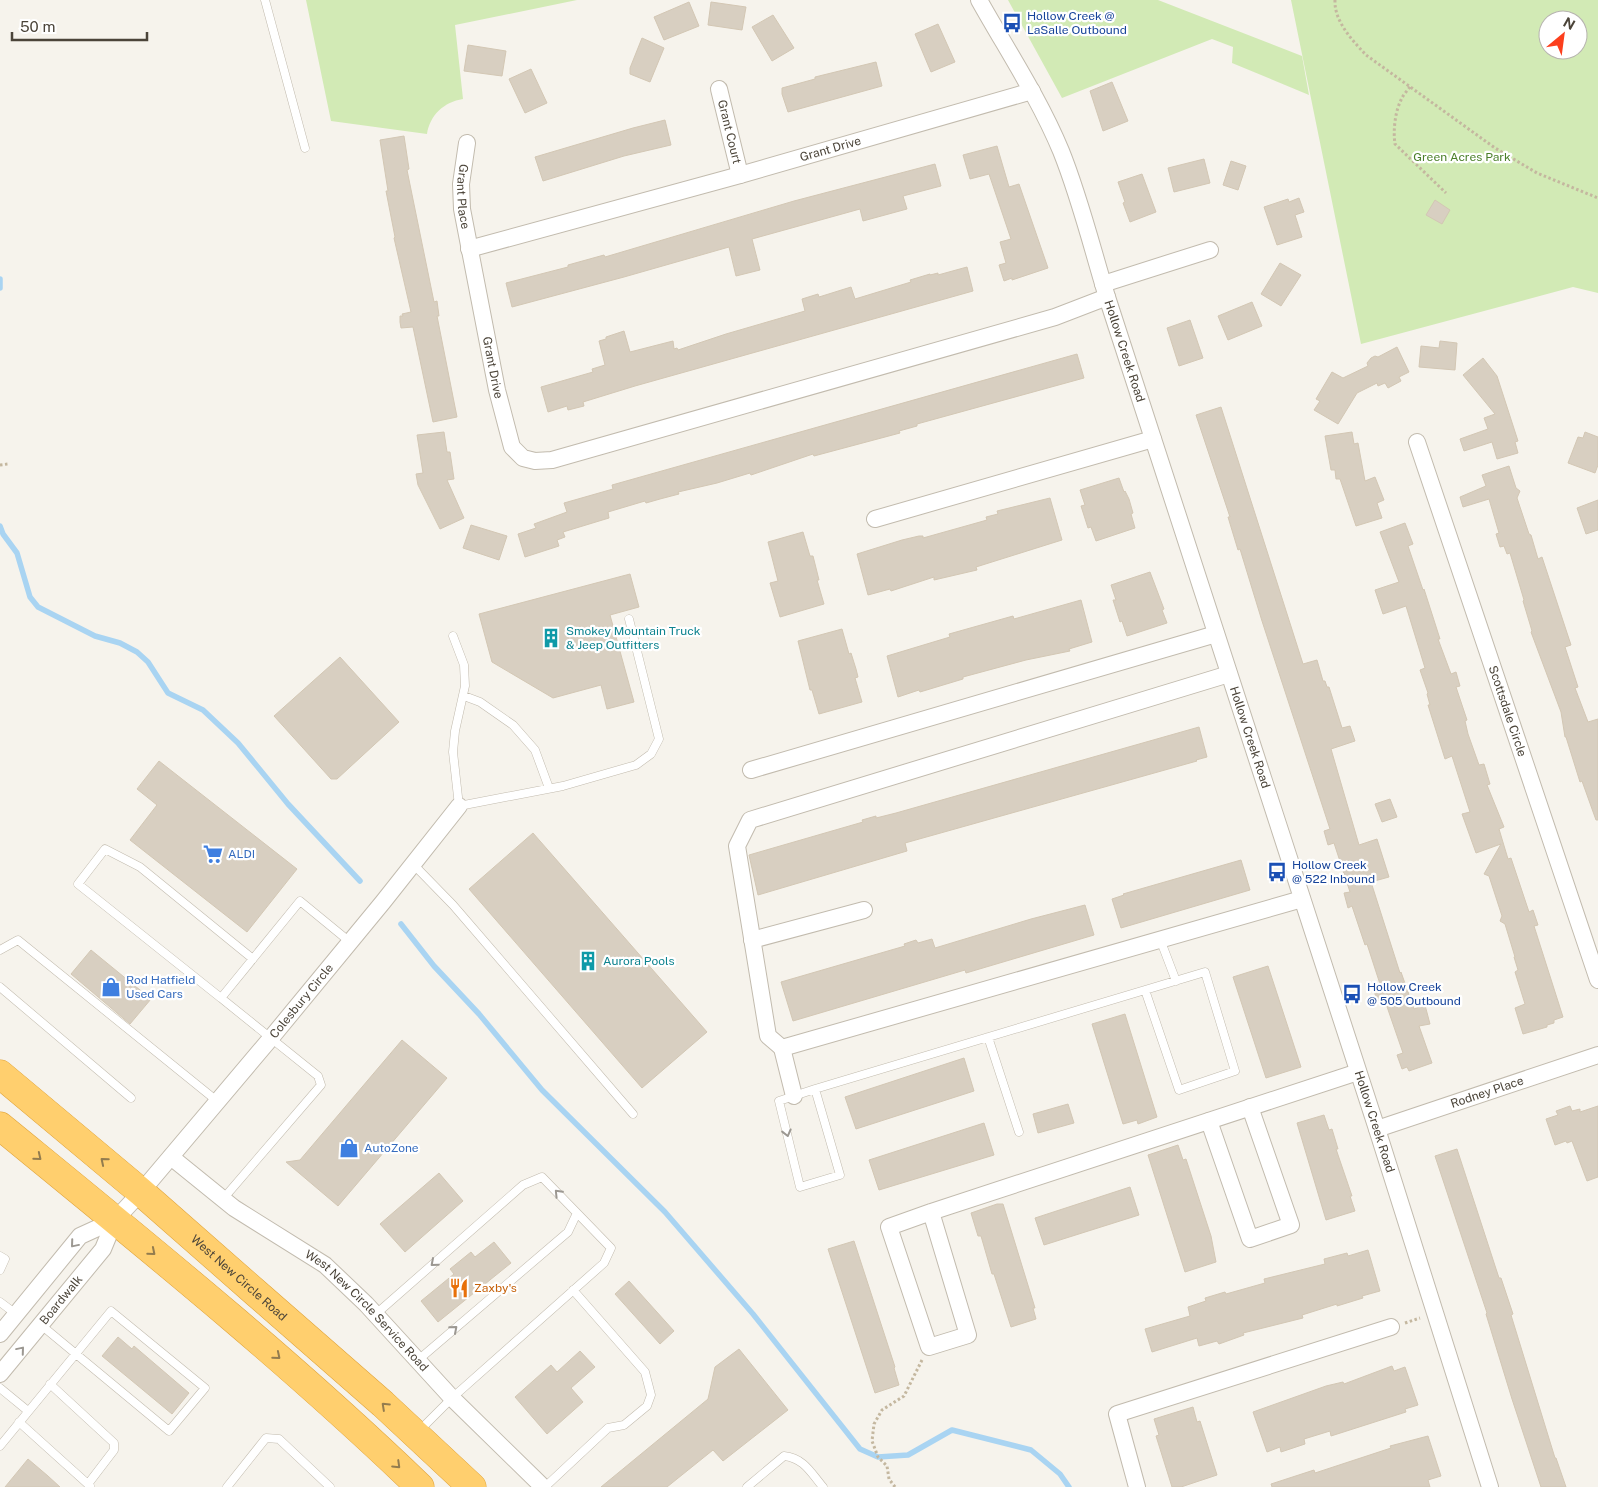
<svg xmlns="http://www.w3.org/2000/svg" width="1598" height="1487" viewBox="0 0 1598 1487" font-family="'Public Sans',sans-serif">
<rect width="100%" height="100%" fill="#f6f3ec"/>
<path fill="#d2eab5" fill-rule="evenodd" d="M306 0H577L455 25 463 99C444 102 430 115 427 134L331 121Z
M1008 0H1158L1302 56 1309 95 1232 63 1233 47 1212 39 1062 98Z
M1291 0H1598V293L1573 287 1361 344ZM1548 20H1578V50H1548Z"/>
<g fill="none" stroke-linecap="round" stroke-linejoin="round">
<path stroke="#a9d4f2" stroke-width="5.5" d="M0 279V288
M0 526 3 534 17 553 30 597 38 607 95 636 120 643 137 652 148 662 168 693 203 710 238 743 288 804 360 881
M401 924 434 966 479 1014 542 1090 665 1212 753 1314 860 1449 878 1457 908 1455 952 1430 1031 1450 1060 1474 1069 1487"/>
</g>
<path fill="#d8cfc1" stroke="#d3c7b4" d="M689 2 699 26 664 40 654 17Z
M711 2 746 7 742 30 708 25Z
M773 15 794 48 772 61 752 27Z
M938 24 955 62 931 72 915 34Z
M642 38 664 48 650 82 630 74V68Z
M468 45 506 51 502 76 464 71Z
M876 62 882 86 788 112 782 94V88L815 79V77Z
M531 69 547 103 525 113 509 79Z
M1112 82 1128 121 1103 131 1090 91Z
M665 120 671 145 624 156 543 181 535 157 633 128Z
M404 136 409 169 407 170 434 302 437 301 439 316H437L457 417 433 422 413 327 401 328 400 322V316H403L402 314 411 312 394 238 395 237 386 191H388L380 140Z
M997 146 1009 187 1019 184 1048 268 1012 280V278L1004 281 999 265 1006 263 1000 242 1011 239 989 174 970 179 963 155Z
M1204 159 1210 183 1174 192 1168 168Z
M1231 161 1246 166 1238 190 1223 185Z
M935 164 941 186 903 196 907 209 863 221 860 209 752 239 760 270 736 276 729 247 624 277 512 307 506 283 568 267V265L604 255 605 257 794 201Z
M1142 174 1156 212 1130 222 1123 203 1125 202 1118 182Z
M1299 198 1304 212 1295 215 1302 237 1277 245 1264 207 1288 199 1289 202Z
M1435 200 1450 210 1442 224 1426 215Z
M1280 263 1301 275 1281 306 1261 294Z
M967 267 973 291 635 386 583 402 584 406 568 410 567 406 548 412 541 387 593 372 592 369 605 365 599 341 606 339V337L624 331 630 352 673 341 674 349 677 348 678 350 726 334 805 311 802 299 818 294 819 297 851 287 855 299 911 282 910 280 930 274V275L938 273V275Z
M1252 302 1262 326 1228 340 1218 316Z
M1190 320 1203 358 1179 366 1167 328Z
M1440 341 1457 343 1455 370 1419 367 1421 346 1439 348Z
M1397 347 1409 372 1399 377 1401 381 1388 388 1385 383 1378 386 1377 383 1357 393 1338 424 1314 410 1320 401 1316 399 1332 372 1343 378 1368 366 1367 363 1371 358 1375 356 1378 357Z
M1077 354 1084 378 917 424V426L899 431 900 433 814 456 813 454 751 475 750 473 717 483 678 492 679 494 660 499 646 503 645 501 608 512 609 518 563 532 565 537 557 540 559 546 525 557 518 534 536 528 534 524 567 512 564 503 613 489 612 485Z
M1483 358 1497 376 1518 441 1515 442 1518 453 1497 459 1492 442 1464 451 1460 439 1488 429 1484 418 1495 414 1463 375Z
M1221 407 1303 664 1317 660 1323 681H1325L1327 687H1329L1342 728 1350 726 1355 741 1331 749 1359 845 1377 839 1389 877 1371 882 1400 973 1401 972 1414 1009 1425 1005 1430 1024 1419 1026 1432 1063 1409 1071 1407 1067 1402 1069 1397 1055 1403 1053 1384 998 1377 1001 1373 987 1380 984 1367 944 1365 945 1352 906 1348 908 1344 893 1350 892 1334 843 1328 845 1324 831 1330 829 1262 621 1240 549 1238 550 1228 517H1230L1196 415Z
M444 432 447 452H450L454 479 447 480 464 518 440 529 418 485 416 474 423 473 417 435Z
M1352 432 1354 444 1358 443 1365 481 1375 477 1384 500 1377 503 1382 518 1356 526 1340 479H1336L1335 470H1331L1325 436Z
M1585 432 1598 437V465L1595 473 1568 463 1578 437 1583 438Z
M1509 466 1516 488 1520 491 1517 498 1529 534 1531 535 1538 559 1542 557 1571 645 1565 647 1578 687 1575 688 1588 722 1598 719V820H1596L1582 781 1580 782 1566 737H1565L1561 712 1531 632 1532 631 1523 601 1524 600 1510 553 1507 554 1504 546 1500 547 1496 534 1499 533 1489 499 1463 507 1460 497 1486 486 1482 475Z
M1119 478 1124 492 1125 491 1129 499 1133 513 1131 514 1135 528 1096 541 1091 527 1088 528 1081 506 1085 505 1080 490Z
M1050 498 1062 540 976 567 977 570 934 580V577L891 591 890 589 868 595 857 554 902 540 919 536H923V538L980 522 987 520 986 517 998 514 997 511Z
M1598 500V530L1586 534 1577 508Z
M1405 523 1413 544 1408 546 1423 590 1424 589 1440 639H1438L1451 674 1456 672 1460 686 1456 687 1467 720 1465 721 1468 734 1479 765 1484 764 1490 784 1487 785 1504 827 1499 829 1508 859 1511 858 1529 912 1533 910 1538 925 1534 926 1563 1017 1554 1020V1023L1547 1025V1027L1523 1034 1515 1008 1525 1004 1515 972 1518 970 1514 957H1515L1505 924 1500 921 1502 916 1489 876 1484 874 1501 844 1476 853 1462 814 1470 812 1452 756 1445 759 1428 705H1430L1427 694 1428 693 1420 670 1425 668 1406 606 1383 614 1375 590 1399 582 1380 532Z
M471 525 507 536 499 560 463 548Z
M803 532 810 556H813L819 580H817L824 604 780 617 770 583 778 581 768 542Z
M1150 572 1164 609 1162 610 1167 623 1127 636 1122 621 1120 622 1113 600H1116L1111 585Z
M630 574 639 607 610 615 634 702 607 709 601 685 553 698 492 662 479 614Z
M1081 600 1092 642 1069 649 1070 651 1026 660 963 677V679L920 692 919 690 898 697 887 656 950 637 949 634 1013 616 1014 619Z
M842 629 849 654 851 653 856 669 858 677 855 678 862 702 819 714 812 690H810L798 641Z
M340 657 399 722 337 779H331L274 716Z
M1199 727 1207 757 1196 760 1197 761 905 843 907 851 758 895 749 855 863 822 862 820 876 816V818L896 813Z
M159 761 297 869 247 932 130 840 157 805 137 789Z
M1390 799 1397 817 1382 822 1375 804Z
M533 833 707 1032 642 1088 469 889Z
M1241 860 1250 890 1121 928 1112 899 1124 895 1123 894Z
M1085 905 1094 935 966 973 965 970 793 1021 781 982 905 946 904 944 916 940 918 943 932 939 935 948 1031 919Z
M91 950 151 999 130 1024 71 974Z
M1268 966 1301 1067 1266 1078 1233 977Z
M1125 1014 1157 1117 1138 1124 1137 1120 1123 1124 1092 1024Z
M402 1040 447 1078 338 1206 286 1162 300 1160Z
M964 1058 974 1091 856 1129 845 1097Z
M1068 1104 1074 1123 1038 1133 1033 1114Z
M1570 1106 1572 1111 1580 1109V1112L1598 1106V1177L1587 1181 1572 1141 1567 1143 1566 1141 1555 1145 1546 1119 1558 1115 1556 1111Z
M1324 1115 1329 1130 1332 1129 1338 1149H1336L1352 1196H1350L1355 1211 1326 1220 1297 1123Z
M984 1123 994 1155 879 1190 869 1160Z
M1178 1145 1183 1160 1186 1159 1211 1236 1216 1262 1185 1272 1148 1155Z
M1457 1149 1499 1278H1501L1513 1314 1511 1315 1555 1458H1556L1566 1487H1541L1512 1399 1486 1314 1487 1313 1435 1156Z
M439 1173 463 1201 405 1252 380 1224Z
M1130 1187 1139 1215 1044 1245 1035 1218Z
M997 1204H1003L1035 1308H1033L1036 1319 1011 1327 994 1274H992L981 1236H978L971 1213Z
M854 1241 895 1367 894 1368 899 1385 875 1393 828 1249Z
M494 1242 511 1263 438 1322 421 1301 454 1274 450 1269 471 1252 475 1257Z
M1368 1250 1380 1291 1362 1296 1363 1298 1337 1306V1304L1302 1315 1303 1318 1243 1333 1244 1335 1219 1344 1217 1341 1199 1346 1197 1338 1152 1352 1145 1329 1190 1316 1188 1307 1206 1301 1205 1298 1225 1292 1226 1294 1265 1283 1264 1279 1325 1264 1324 1259 1347 1253 1348 1256Z
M629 1281 674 1331 660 1344 615 1294Z
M118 1337 132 1349 134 1346 189 1393 172 1414 102 1356Z
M739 1349 788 1410 723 1461 713 1450 667 1487H601L708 1399 715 1367Z
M580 1351 595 1367 571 1388 583 1402 547 1434 515 1397 551 1365 557 1372Z
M1392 1366 1394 1371 1405 1367 1418 1405 1405 1409 1406 1412 1331 1436 1330 1431 1304 1439 1305 1444 1281 1452 1280 1447 1267 1452 1253 1412 1326 1386 1343 1382 1344 1384Z
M1193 1407 1197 1422 1200 1421 1217 1475 1181 1487H1172L1156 1436 1159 1435 1154 1419Z
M1428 1436 1441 1476 1428 1480 1430 1487H1272L1271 1484 1314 1470 1315 1473 1391 1448 1390 1446Z
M28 1459 48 1476 60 1487H5Z"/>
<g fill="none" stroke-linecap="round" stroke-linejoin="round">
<defs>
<path id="lane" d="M265 0 305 148
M453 636 464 665 465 686 455 731 453 752 459 806 563 786 636 765 651 754 659 739 629 619
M464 696 480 702 513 725 535 750 549 788
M413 864 453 905 633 1114
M1160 939 1176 981
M0 950 18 940 217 1101
M0 987 131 1098
M221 998 78 884 105 849 140 867 253 959
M988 1037 1019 1132
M815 1089 840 1175 800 1187 779 1101 815 1089 1205 972 1235 1071 1179 1090 1145 990
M223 1199 321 1085 318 1076 221 998 300 901 350 942
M0 1256 5 1259 0 1270
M0 1302 16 1314
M376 1314 523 1185 542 1177 577 1213 568 1232 417 1361
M50 1384 114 1443V1450L88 1484
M0 1388 28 1411
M19 1422 90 1486
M418 1432 452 1398 604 1263 611 1248 577 1213
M0 1446C37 1401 74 1356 111 1311L205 1388 169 1431 41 1325
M227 1487 266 1438 279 1439 330 1487
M545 1487 608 1428 624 1425 647 1406 651 1395 645 1372 573 1290
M747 1487 784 1456C804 1458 811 1473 823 1487"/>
<g id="street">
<path id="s1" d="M979 0C1007 50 1039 98 1061 151 1080 198 1092 248 1107 297L1377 1129 1490 1487"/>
<path id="s2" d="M719 89 740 175"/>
<path id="s3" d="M467 143 461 184 462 209 497 390 512 447 523 458 535 461 552 460 1055 317 1107 297"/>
<path id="s4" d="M469 249 740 175 1032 91"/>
<path d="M1103 284 1210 250"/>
<path id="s5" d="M1417 442 1598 980"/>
<path d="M875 519 1153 439"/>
<path d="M1229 674 750 820 737 846 768 1036 782 1048 1302 899"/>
<path d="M751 770 1216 634"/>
<path d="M752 940 864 910"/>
<path d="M782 1048 794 1096"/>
<path d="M1209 1121 1250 1239 1291 1225 1250 1107"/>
<path id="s6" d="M1377 1129 1598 1055"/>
<path id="s7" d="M171 1157 234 1208 325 1265 366 1304 452 1398 543 1487"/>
<path d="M931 1212 968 1335 929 1347 889 1227 931 1212 1358 1072"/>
<path d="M0 1334 80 1236 115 1220"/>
<path id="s8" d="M0 1374 103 1249 115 1220 141 1192 271 1038 383 902 459 806"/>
<path d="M1137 1487 1117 1414 1391 1327"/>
</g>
<g id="highway">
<path id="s9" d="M0 1074 141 1192 256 1293 383 1404 472 1487"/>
<path d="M0 1126C143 1243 287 1359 420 1487"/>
</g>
</defs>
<use href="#lane" stroke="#c2bbae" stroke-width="9"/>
<use href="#street" stroke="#c2bbae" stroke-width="18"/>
<use href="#highway" stroke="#e0a43c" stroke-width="29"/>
<path stroke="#c4b79f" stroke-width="3" stroke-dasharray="2.5 2.5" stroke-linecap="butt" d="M1335 0C1334 21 1352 40 1366 55L1495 148 1537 173 1598 198
M1410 87C1407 91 1403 95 1401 100 1395 112 1393 131 1395 144L1446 193
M0 465 8 464
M1405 1323 1420 1318
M895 1487 889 1479 887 1466 878 1457 872 1441 874 1424 882 1410 904 1396 922 1360"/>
<use href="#lane" stroke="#fff" stroke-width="8"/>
<use href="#street" stroke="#fff" stroke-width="16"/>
<use href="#highway" stroke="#ffcf6e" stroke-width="28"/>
</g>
<defs><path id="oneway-chevron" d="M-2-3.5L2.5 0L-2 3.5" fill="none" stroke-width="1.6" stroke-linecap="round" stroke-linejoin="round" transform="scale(1.25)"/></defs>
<g stroke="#9c9892">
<use href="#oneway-chevron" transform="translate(787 1133) rotate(76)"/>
<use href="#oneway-chevron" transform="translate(558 1193) rotate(-134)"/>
<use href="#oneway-chevron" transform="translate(74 1244) rotate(130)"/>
<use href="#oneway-chevron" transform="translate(434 1263) rotate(139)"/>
<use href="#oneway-chevron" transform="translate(454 1329) rotate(-41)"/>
<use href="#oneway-chevron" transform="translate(21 1350) rotate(-50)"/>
</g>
<g stroke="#937c4e">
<use href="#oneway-chevron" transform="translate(38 1157) rotate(39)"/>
<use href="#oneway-chevron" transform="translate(104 1161) rotate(-140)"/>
<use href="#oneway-chevron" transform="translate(152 1252) rotate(40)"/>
<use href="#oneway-chevron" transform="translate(277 1356) rotate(40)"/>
<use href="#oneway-chevron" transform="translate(385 1406) rotate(-137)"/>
<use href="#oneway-chevron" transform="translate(397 1465) rotate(44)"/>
</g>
<defs>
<symbol id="bus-bare" viewBox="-9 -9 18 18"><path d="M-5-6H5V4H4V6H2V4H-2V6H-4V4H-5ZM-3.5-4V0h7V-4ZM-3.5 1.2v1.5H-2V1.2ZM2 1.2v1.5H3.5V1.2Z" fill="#1a4fb4" stroke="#fff" stroke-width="2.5" paint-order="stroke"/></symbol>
<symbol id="building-bare" viewBox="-9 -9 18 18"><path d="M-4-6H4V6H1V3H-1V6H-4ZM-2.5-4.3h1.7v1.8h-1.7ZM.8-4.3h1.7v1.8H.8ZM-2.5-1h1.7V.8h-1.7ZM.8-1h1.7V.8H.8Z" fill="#0f9aa8" stroke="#fff" stroke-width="2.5" paint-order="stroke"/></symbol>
<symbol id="supermarket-bare" viewBox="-9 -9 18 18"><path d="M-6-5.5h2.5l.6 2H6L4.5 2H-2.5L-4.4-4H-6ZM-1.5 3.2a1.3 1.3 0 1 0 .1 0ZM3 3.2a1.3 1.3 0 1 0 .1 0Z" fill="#3f7fe0" stroke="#fff" stroke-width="2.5" paint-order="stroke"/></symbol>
<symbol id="shop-bare" viewBox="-9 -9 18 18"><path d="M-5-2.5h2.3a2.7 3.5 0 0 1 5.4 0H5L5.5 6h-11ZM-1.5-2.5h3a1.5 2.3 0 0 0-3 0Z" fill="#3f7fe0" stroke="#fff" stroke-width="2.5" paint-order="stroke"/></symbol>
<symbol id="restaurant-bare" viewBox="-9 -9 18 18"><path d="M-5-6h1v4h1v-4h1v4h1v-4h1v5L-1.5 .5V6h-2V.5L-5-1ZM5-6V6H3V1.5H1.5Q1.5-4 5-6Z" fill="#e8710a" stroke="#fff" stroke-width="2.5" paint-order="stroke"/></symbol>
</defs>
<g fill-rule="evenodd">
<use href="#bus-bare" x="998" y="9" width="28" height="28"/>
<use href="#building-bare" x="537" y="624" width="28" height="28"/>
<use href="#supermarket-bare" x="199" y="840" width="28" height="28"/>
<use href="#bus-bare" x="1263" y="858" width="28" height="28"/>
<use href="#building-bare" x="574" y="947" width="28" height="28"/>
<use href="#shop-bare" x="97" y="973" width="28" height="28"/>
<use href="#bus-bare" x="1338" y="980" width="28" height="28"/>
<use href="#shop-bare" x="335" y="1134" width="28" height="28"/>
<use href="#restaurant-bare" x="445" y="1274" width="28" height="28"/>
</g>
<g text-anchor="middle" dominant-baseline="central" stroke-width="4.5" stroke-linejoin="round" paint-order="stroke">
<g font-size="12" fill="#164399" stroke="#fff" text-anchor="start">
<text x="1027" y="16">Hollow Creek @<tspan x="1027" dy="14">LaSalle Outbound</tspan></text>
<text x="1292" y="865">Hollow Creek<tspan x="1292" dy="14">@ 522 Inbound</tspan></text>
<text x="1367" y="987">Hollow Creek<tspan x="1367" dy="14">@ 505 Outbound</tspan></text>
</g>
<g font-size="12" fill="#4b4439" stroke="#fff">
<text stroke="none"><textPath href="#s2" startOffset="44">Grant Court</textPath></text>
<text stroke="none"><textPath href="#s4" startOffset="375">Grant Drive</textPath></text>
<text stroke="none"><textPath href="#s3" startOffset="54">Grant Place</textPath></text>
<text stroke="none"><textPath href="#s1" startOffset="382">Hollow Creek Road</textPath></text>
<text stroke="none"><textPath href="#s3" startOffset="228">Grant Drive</textPath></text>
<text stroke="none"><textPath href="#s5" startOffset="284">Scottsdale Circle</textPath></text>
<text stroke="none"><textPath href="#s1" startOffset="788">Hollow Creek Road</textPath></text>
<text stroke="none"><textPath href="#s8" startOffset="481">Colesbury Circle</textPath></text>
<text stroke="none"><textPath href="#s6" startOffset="116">Rodney Place</textPath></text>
<text stroke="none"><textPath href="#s1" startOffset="1192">Hollow Creek Road</textPath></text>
<text stroke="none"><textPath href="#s9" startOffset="314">West New Circle Road</textPath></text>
<text stroke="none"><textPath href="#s8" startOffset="96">Boardwalk</textPath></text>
<text stroke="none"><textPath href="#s7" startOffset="250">West New Circle Service Road</textPath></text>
</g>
<g font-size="12" fill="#4a7f2a" stroke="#fff">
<text x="1462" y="157">Green Acres Park</text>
</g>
<g font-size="12" fill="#0d838f" stroke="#fff" text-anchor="start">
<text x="566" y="631">Smokey Mountain Truck<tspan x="566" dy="14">&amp; Jeep Outfitters</tspan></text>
<text x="603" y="961">Aurora Pools</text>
</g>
<g font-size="12" fill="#366cbe" stroke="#fff" text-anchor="start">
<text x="228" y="854">ALDI</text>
<text x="126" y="980">Rod Hatfield<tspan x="126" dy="14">Used Cars</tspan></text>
<text x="364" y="1148">AutoZone</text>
</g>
<g font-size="12" fill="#c56008" stroke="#fff" text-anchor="start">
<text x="474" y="1288">Zaxby's</text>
</g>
</g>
<g transform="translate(1563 35) rotate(29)"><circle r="24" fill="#ffffff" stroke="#b7b4b0"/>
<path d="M0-4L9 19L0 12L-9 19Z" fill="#fc3f1d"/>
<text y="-8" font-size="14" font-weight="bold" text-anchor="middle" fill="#4b4439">N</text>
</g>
<path d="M12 32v8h135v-8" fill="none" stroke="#4b4439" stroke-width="2.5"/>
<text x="20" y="32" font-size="15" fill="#4b4439" stroke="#ffffff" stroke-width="4" paint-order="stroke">50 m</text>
</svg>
